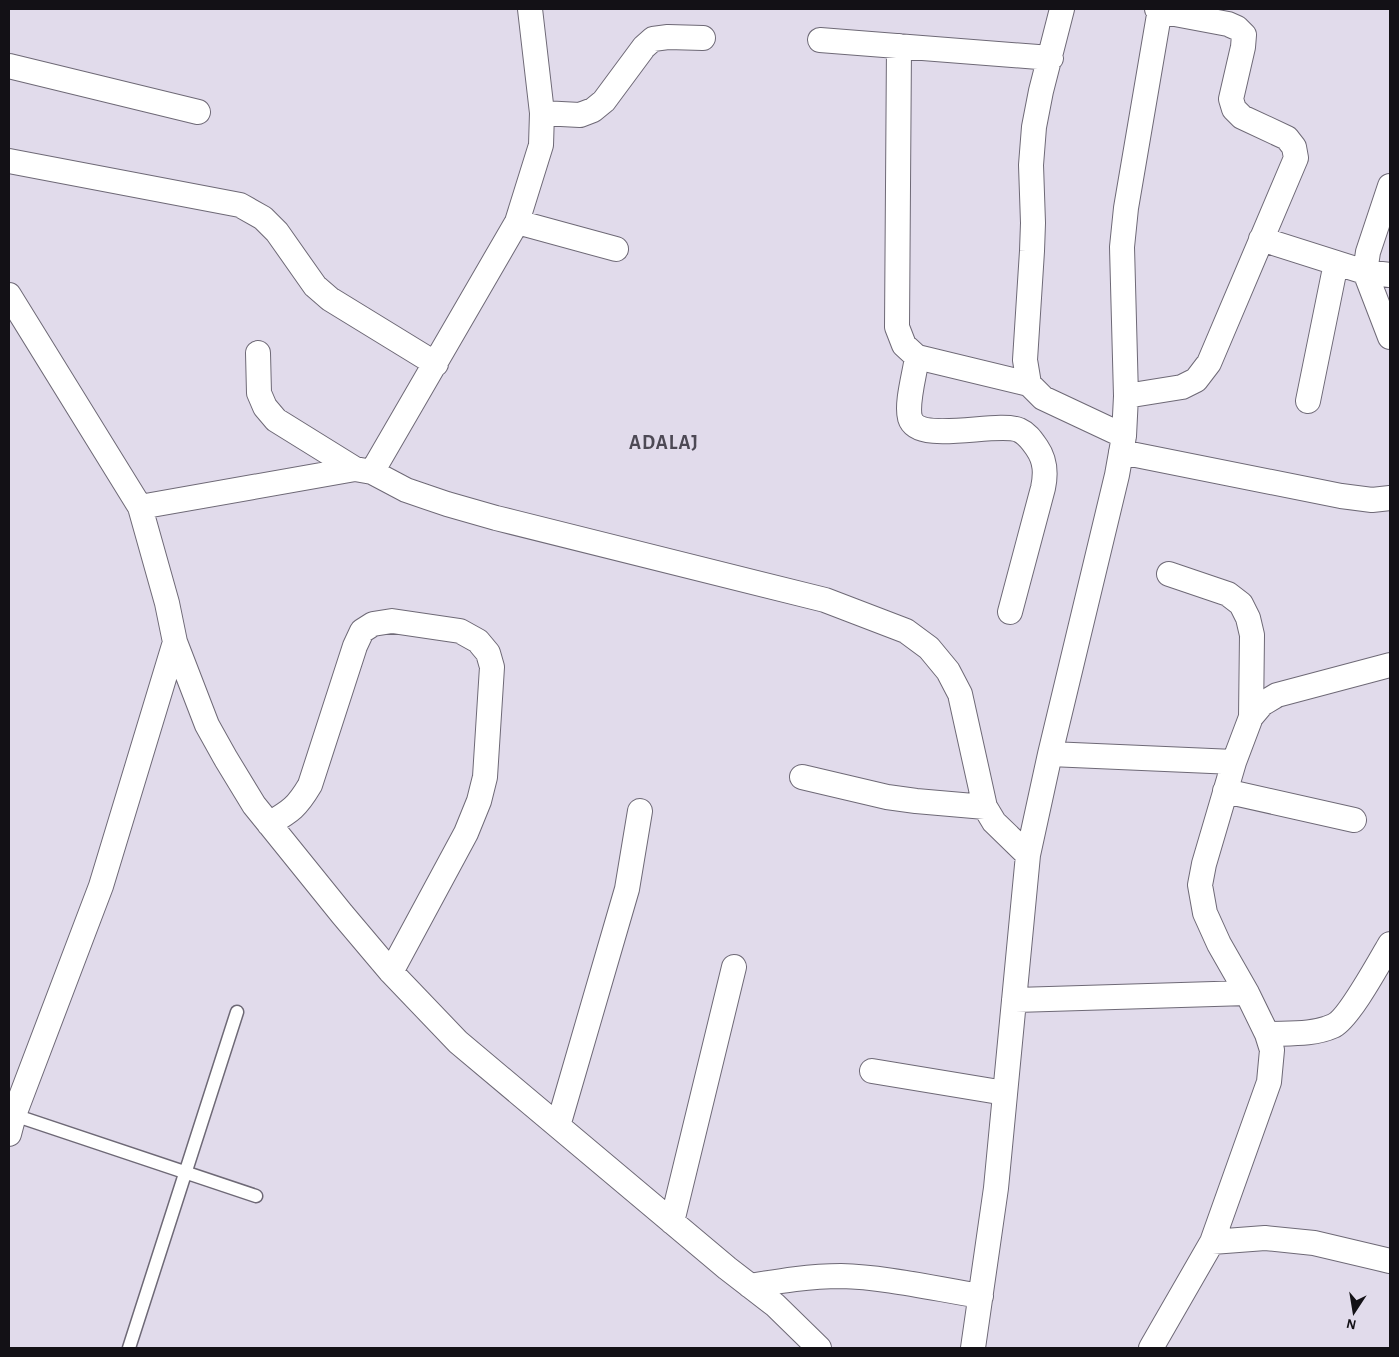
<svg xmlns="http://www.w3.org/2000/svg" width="1399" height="1357" viewBox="0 0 1399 1357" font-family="'Alegreya Sans',sans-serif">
<rect width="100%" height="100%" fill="#e1dbeb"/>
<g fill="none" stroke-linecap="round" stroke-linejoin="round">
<defs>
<path id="lane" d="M14 1115 256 1196
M129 1348 237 1012"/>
<path id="street" d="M530 9 542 113 541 145 517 222 372 472 406 490 447 504 496 518 825 600 906 631 929 648 948 671 960 694 985 807 994 822 1028 855
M1062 9 1041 91 1034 127 1031 165 1033 223 1032 251 1025 360 1029 384 1043 398 1124 436
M820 40 1051 58
M899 46 897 327 904 345 917 357 1029 384
M9 66 198 112
M542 113 580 115 593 110 604 101 644 47 653 39 668 37 703 38
M9 161 240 205 263 218 277 232 315 286 330 299 436 364
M1390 186 1368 252 1365 272 1390 337
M517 222 616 249
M1261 239 1365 272 1390 275
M9 295 140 507 167 603 175 642 207 725 226 759 254 805 342 914 391 972 458 1042 727 1268 775 1305 819 1348
M258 353 259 393 265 407 276 420 355 469
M917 357C915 373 906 403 910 418 918 445 996 421 1019 430 1028 434 1032 441 1037 448 1046 461 1046 474 1043 488L1010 612
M1126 396 1182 387 1196 380 1209 363 1296 158 1294 147 1287 138 1242 117 1234 109 1231 99 1243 47 1244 35 1237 28 1228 24 1159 11 1157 9
M1308 401 1336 263
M1121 452 1341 496 1372 500 1390 498
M140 507 355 469 372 472
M1169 574 1228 594 1241 604 1248 618 1252 635 1251 717
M1050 754 1234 762 1251 717 1262 704 1277 695 1390 665
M802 777 887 797 916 801 985 807
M1225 791 1354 820
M269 824C291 811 297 807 310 785L355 646 362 631 373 624 392 621 460 631 478 641 488 653 492 667 485 777 479 801 466 833 391 972
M1014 1000 1247 993
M1267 1034C1289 1033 1313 1035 1333 1026 1348 1020 1380 961 1390 944
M872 1071 1005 1093
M558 1126 627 889 640 811
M9 1134 14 1115 101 886 175 642
M672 1222 734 967
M1212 1242 1265 1238 1314 1243 1390 1261
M750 1286C780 1281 810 1276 841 1276 886 1277 936 1289 981 1296
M973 1348 996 1188 1028 855 1050 754 1117 475 1124 436 1126 396 1122 247 1126 208 1160 9
M1151 1348 1212 1242 1269 1082 1272 1050 1267 1034 1247 993 1219 944 1205 913 1200 885 1204 864 1234 762"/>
</defs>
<use href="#lane" stroke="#6e6976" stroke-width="15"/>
<use href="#street" stroke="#6e6976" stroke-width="26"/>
<use href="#lane" stroke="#fff" stroke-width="12"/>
<use href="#street" stroke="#fff" stroke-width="24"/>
</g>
<g text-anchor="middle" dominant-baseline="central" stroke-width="4" stroke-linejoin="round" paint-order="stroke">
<g font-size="20" font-weight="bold" letter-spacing="1" fill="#4d4955" stroke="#e1dbeb">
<text x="664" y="443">ADALAJ</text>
</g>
</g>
<rect width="1399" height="1357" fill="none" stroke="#131116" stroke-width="20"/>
<g transform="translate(1354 1312) rotate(192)" stroke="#e1dbeb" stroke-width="4" paint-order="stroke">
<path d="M0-4L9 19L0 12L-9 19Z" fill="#131116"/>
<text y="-8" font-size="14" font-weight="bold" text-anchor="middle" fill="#131116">N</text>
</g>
</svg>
